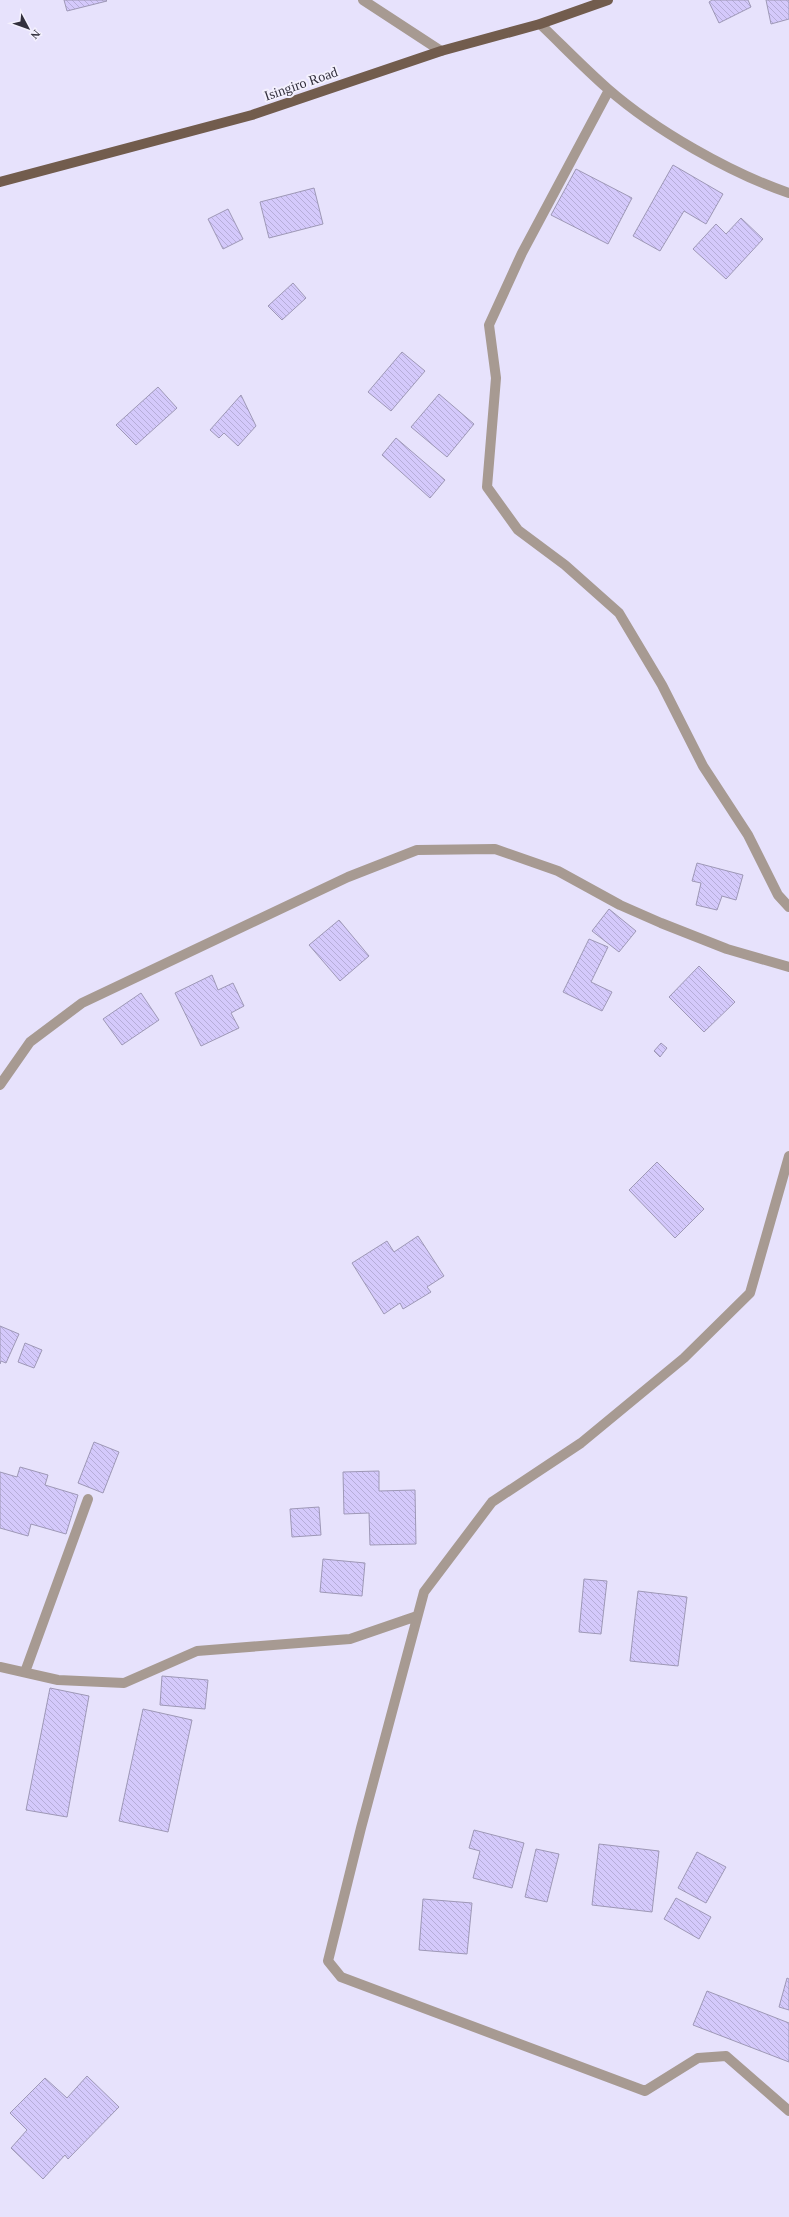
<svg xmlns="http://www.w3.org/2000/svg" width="789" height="2217" viewBox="0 0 789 2217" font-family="Georgia,serif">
<defs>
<pattern id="building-back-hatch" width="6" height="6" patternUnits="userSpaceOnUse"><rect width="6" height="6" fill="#d4c9fb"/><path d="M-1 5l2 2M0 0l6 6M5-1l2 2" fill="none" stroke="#b6add8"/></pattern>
</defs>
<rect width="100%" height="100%" fill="#e7e2fc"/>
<path fill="url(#building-back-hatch)" stroke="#9e98b6" d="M64 0H106L107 1 67 11Z
M712 0H748L751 7 719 23 709 2Z
M766 0H789V19L771 24Z
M673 165 723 194 706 224 684 211 660 251 633 236Z
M576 169 632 198 608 244 551 215Z
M314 188 323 224 269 238 260 202Z
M228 209 243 239 223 249 208 219Z
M741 218 763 239 726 279 693 249 716 224 726 234Z
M293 283 306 298 282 320 268 306Z
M402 352 425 371 391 411 368 392Z
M158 387 177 408 136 445 116 425Z
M439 394 474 424 447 457 411 427Z
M241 395 256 426 238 446 224 433 219 438 210 430Z
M396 438 445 480 430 498 382 455Z
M697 863 743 875 736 900 722 896 717 910 696 905 701 883 692 881Z
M609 909 636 931 619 952 592 931Z
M339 920 369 956 340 981 309 945Z
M589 939 608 947 591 982 612 992 602 1011 563 992Z
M699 966 735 1002 704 1032 669 997Z
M212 975 218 990 233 983 244 1006 231 1013 239 1028 201 1046 175 993Z
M141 993 159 1020 122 1045 103 1019Z
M661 1043 667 1048 660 1057 654 1051Z
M657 1162 704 1209 675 1238 629 1190Z
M418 1236 444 1276 427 1287 431 1292 403 1309 400 1303 384 1314 352 1263 387 1241 394 1252Z
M0 1326 19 1334 6 1363 1 1361 0 1364Z
M25 1343 42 1350 34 1368 18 1362Z
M94 1442 119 1452 103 1493 78 1483Z
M20 1467 48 1475 45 1485 78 1495 66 1534 31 1524 28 1536 0 1528V1472L17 1477Z
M379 1471V1491L415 1490 416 1544 370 1545 369 1513 344 1514 343 1472Z
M319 1507 321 1535 292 1537 290 1509Z
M323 1559 365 1563 362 1596 320 1592Z
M584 1579 607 1581 601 1634 579 1632Z
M638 1591 687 1597 678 1666 630 1661Z
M162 1676 208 1680 205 1709 160 1705Z
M50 1688 89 1696 67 1817 26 1810Z
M143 1709 192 1720 168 1832 119 1821Z
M474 1830 524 1843 512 1888 473 1878 480 1851 469 1848Z
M599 1844 659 1851 652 1912 592 1905Z
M536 1849 559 1854 547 1902 525 1897Z
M697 1852 726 1867 706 1903 678 1888Z
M676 1898 711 1917 699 1939 664 1919Z
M423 1899 472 1903 467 1954 419 1950Z
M787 1978 789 1979V2010L779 2007Z
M707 1991 789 2023V2062L693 2025Z
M87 2076 119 2107 68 2159 65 2155 43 2179 11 2148 27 2130 10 2113 45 2078 67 2098Z"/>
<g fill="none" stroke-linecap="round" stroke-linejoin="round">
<path stroke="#a79a92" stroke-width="10" d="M363 0 441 51
M540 24C563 46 585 69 608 89 655 130 730 173 789 193
M609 90 522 253 489 325 496 378 487 487 518 530 565 565 619 613 662 685 703 766 748 835 778 895 789 907
M0 1085 30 1042 82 1003 348 877 417 850 495 849 558 871 620 905 661 923 727 949 789 967
M789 1156 750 1293 684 1358 581 1443 492 1502 424 1592 361 1828 328 1961 341 1977 645 2091 698 2058 726 2056 789 2111
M0 1667 58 1680 124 1683 197 1651 350 1639 417 1616
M25 1672 88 1499"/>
<path stroke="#725c4d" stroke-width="10" d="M0 182 252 115 441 51 540 24 608 0"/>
</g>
<g text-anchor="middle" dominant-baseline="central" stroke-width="4" stroke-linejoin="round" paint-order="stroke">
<g font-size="14" fill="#33303d" stroke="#f4f1fe">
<text transform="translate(301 84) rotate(-19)">Isingiro Road</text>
</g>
</g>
<g transform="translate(28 28) rotate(131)" stroke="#f4f1fe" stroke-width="3" paint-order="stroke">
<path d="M0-3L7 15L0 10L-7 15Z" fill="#33303d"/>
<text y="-6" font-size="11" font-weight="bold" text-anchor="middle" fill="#33303d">N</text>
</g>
</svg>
